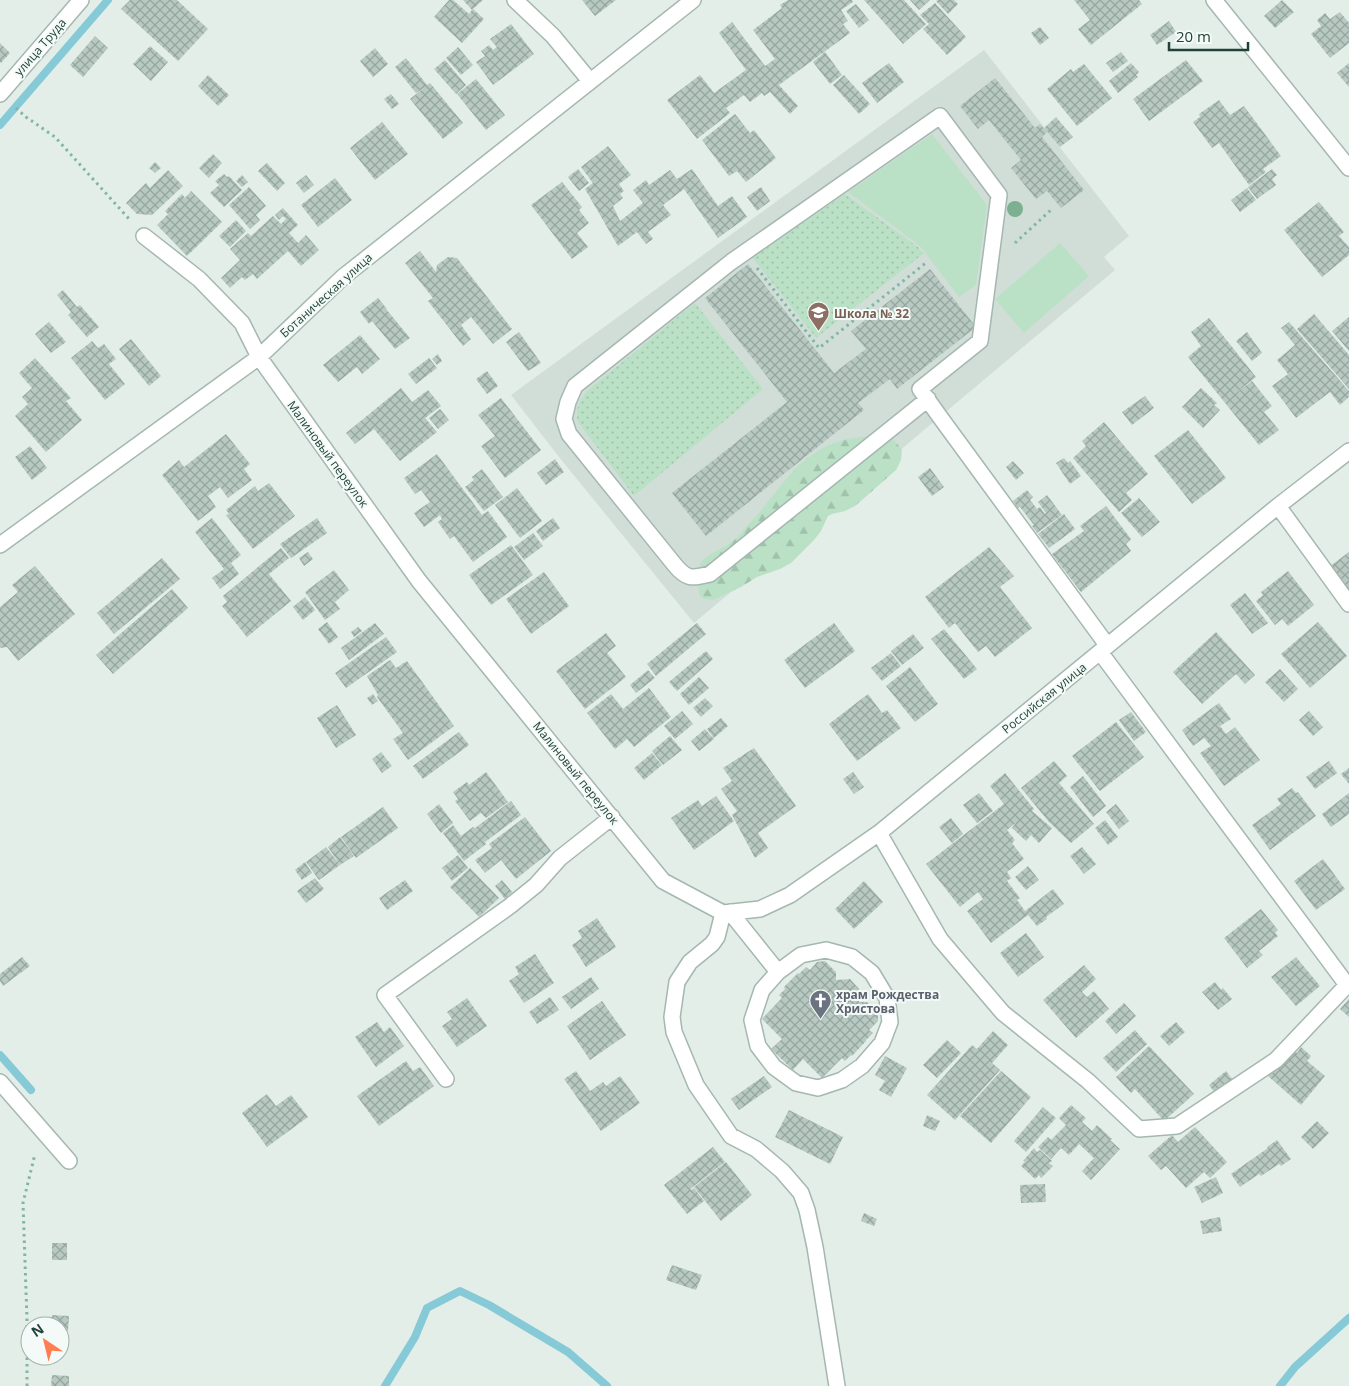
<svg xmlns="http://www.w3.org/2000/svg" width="1349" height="1386" viewBox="0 0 1349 1386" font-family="'Open Sans',sans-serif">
<defs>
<pattern id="grass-dots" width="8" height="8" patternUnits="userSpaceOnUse" patternTransform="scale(1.25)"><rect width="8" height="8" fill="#bae1c5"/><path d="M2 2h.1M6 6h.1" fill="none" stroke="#a0c2aa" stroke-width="1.8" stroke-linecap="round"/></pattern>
<pattern id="forest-firs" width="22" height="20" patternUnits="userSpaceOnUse" patternTransform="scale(1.25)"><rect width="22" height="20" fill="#bae1c5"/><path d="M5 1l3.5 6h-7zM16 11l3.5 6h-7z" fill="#a0c2aa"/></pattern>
<pattern id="building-cross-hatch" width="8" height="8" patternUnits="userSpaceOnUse" patternTransform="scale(1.25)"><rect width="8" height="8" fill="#b8c9c2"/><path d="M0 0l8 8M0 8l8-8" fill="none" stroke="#95a59f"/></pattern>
</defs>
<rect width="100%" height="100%" fill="#e3eee9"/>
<path fill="#d1ded8" d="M984 50 1129 236 1104 257 1115 270 694 623 559 457 511 395Z"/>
<path fill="url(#grass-dots)" d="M845 194 918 247 923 254 816 338 752 257Z
M695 303 763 389 634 496 578 422C574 407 580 401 588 390Z"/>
<path fill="url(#forest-firs)" d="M876 435 888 437 895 441 902 450 901 460 896 470 862 500 855 506 845 511 832 514 828 516 821 531 814 540 791 563 780 569 757 577 741 587 713 600 704 599 699 595C699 585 696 570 702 561 709 553 725 548 734 540 739 536 743 531 747 526 772 501 789 467 821 449 837 439 859 437 876 435Z"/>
<path fill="#bae1c5" d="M932 134 987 205 976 285 959 297 920 246 848 192Z
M1060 243 1089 276 1024 333 995 299Z"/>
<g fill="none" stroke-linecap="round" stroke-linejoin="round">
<path stroke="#86cad8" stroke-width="8" d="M0 125 108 0
M0 1055 31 1090
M385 1386 415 1337 427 1308 460 1291 489 1305 568 1352 607 1386
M1280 1386 1295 1367 1349 1318"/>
</g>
<path fill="url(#building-cross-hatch)" d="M130 0H177L208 29 178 61 121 9Z
M449 0H453L469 14 472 10 463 0H483L473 9 484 19 462 43 434 17Z
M582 0H616L595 16Z
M788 0H852L853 2 841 10 848 21 843 24 850 33 779 85 798 106 790 114 770 92 764 96 762 93 750 102 744 95 726 108 730 113 697 139 667 100 700 75 714 93 746 70 719 33 732 22 765 66 775 59 753 30 782 8 780 5Z
M864 0H904L926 24 903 44Z
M910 0H930L919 10Z
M938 0H954L958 4 948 14 936 1Z
M1074 0H1139L1142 4 1091 45 1078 29 1090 20Z
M1282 0 1294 12 1275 28 1264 16Z
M935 3 966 37 947 55 923 29 929 24 920 15Z
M856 4 869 20 859 28 846 11Z
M1340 12 1349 23V43L1330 58 1311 34 1321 26 1317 20 1325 13 1330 19Z
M1169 21 1176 32 1157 45 1150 35Z
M511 24 534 54 493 85 476 62 485 56 481 51 489 45 493 50 497 47 490 39Z
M1040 27 1049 38 1040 45 1031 33Z
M95 36 108 48 83 77 70 65Z
M0 43 10 53 1 63 0 62Z
M150 46 168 62 151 81 133 64Z
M458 47 473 65 461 75 446 58Z
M375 48 388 64 373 77 360 61Z
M825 52 842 75 830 84 813 62Z
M1121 52 1128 61 1113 72 1106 63Z
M406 58 427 85 430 83 463 123 443 139 410 99 424 88 416 93 395 67Z
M445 60 466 85 456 94 434 69Z
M1186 60 1203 81 1149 121 1133 99Z
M889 63 904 82 877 103 862 83Z
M1131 63 1139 72 1136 75 1138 77 1118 93 1109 81Z
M1349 63V87L1337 73Z
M1084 64 1112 98 1077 126 1047 89 1071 69 1073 72Z
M208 75 229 95 218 106 198 86Z
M844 75 870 104 859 114 833 85Z
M995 78 1035 128 1040 124 1047 132 1042 137 1084 190 1061 208 1047 191 1036 199 1011 168 1021 160 989 120 978 129 960 106Z
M476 79 505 115 486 130 457 94Z
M391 94 399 104 392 109 384 99Z
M1219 100 1230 115 1244 106 1281 156 1263 169 1266 172 1249 185 1219 143 1212 148 1193 122 1200 117 1199 114Z
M735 114 750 133 754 130 776 158 746 182 737 171 729 176 702 140Z
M1056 117 1073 137 1060 147 1044 128Z
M382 122 408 154 375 180 350 148Z
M608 146 631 175 619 184 624 191 620 194 623 198 613 206 620 221 643 203 633 190 646 180 649 185 670 170 677 179 692 169 718 206 732 196 747 217 718 238 684 189 663 205 671 215 648 232 653 239 646 244 637 232 618 246 585 189 593 183 581 167Z
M213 154 222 163 209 178 199 168Z
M155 162 161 168 155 173 149 168Z
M267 163 285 183 277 191 258 171Z
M578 169 589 183 579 191 568 177Z
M1272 169 1277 175 1272 179 1276 185 1257 199 1248 187Z
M168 170 183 186 152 215 137 214 126 203 146 183 150 188Z
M224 174 227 177 229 176 242 190 224 207 210 193 219 185 215 181Z
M242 175 248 182 242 187 236 181Z
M306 175 314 185 304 193 296 183Z
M335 178 352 200 318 227 301 205Z
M562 182 582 207 579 210 589 223 577 233 588 247 572 259 531 205Z
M249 187 266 206 256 215 260 220 250 229 229 205Z
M761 187 770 201 757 211 747 197Z
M1247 188 1256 200 1240 212 1231 200Z
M191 191 222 222 187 256 157 225 168 214 165 211 182 194 185 198Z
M1319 202 1344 232 1339 236 1349 247V255L1322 277 1284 230Z
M283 208 298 225 289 233 298 243 306 235 319 250 301 266 288 251 257 279 253 274 245 280 242 277 230 288 221 278 240 260 230 249 248 233 251 236 273 216 281 224 286 219 283 216 279 220 275 215Z
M236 220 246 231 230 247 219 236Z
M420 251 436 272 437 265 448 257 457 258 512 329 493 344 471 317 461 325 471 339 463 346 428 301 433 298 405 263Z
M748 264 834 373 866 349 851 331 930 269 976 327 897 389 890 379 858 403 864 410 706 536 672 493 787 402 705 298Z
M63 290 77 307 80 305 99 327 87 337 68 315 71 312 57 295Z
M378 298 387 309H386L410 338 395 349 372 321 369 324 360 312Z
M1314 314 1349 355V389L1297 329Z
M1349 317V351L1332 331Z
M1209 318 1256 377 1232 396 1252 381 1272 406 1264 412 1279 430 1259 445 1188 357 1201 346 1191 332Z
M49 322 66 342 51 353 35 334Z
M1289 322 1349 391V397L1340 405 1330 392 1296 418 1272 386 1288 374 1277 360 1295 345 1281 328Z
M519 332 541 363 528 371 506 342Z
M1247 332 1262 353 1252 361 1236 341Z
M360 335 380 359 362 374 357 367 338 382 323 365Z
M131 339 161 376 149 386 119 349Z
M92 341 98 348 104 344 116 359 109 364 125 384 105 400 71 358Z
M438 354 442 361 437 365 432 359Z
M35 358 71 398 66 401 82 420 46 452 15 416 28 404 22 397 32 388 19 373Z
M429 358 437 368 416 384 408 374Z
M487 371 498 386 487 394 476 379Z
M401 388 412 402 428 390 441 406 425 418 437 432 400 461 374 429 355 444 346 433Z
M1201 388 1217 403 1214 405 1220 410 1203 428 1182 407Z
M1145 396 1154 408 1132 425 1122 412Z
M501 398 541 450 505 478 481 446 495 436 478 415Z
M440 409 449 420 438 429 429 418Z
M1104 422 1148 474 1126 493 1132 500 1119 512 1073 458 1086 446 1082 441Z
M1188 430 1226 478 1192 504 1154 456Z
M226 434 250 464 244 469 252 480 228 498 220 487 208 496 216 507 198 521 162 475 179 460 184 467Z
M30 446 47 468 32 480 15 457Z
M437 454 482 515 488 511 507 537 473 562 454 536 450 539 438 522 442 519 440 515 424 527 414 513 430 502 421 490 415 494 404 478Z
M1064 458 1068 463 1070 461 1081 476 1070 484 1056 463Z
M555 459 564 472 546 485 537 473Z
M1013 461 1024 473 1016 480 1006 467Z
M930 468 944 487 932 496 918 477Z
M482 469 503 497 484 511 465 487 474 480 472 477Z
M269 483 295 516 253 549 226 515 229 514 226 510 255 486 258 491Z
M517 488 542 521 520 538 495 505Z
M1027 490 1033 497 1030 500 1037 509 1040 507 1045 514 1046 513 1038 502 1047 495 1062 515 1037 533 1032 526 1034 525 1020 507 1018 508 1013 501Z
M1139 498 1160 522 1142 537 1121 513Z
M1106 506 1131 539 1126 544 1131 551 1081 592 1052 554 1084 531 1080 526Z
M1064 514 1075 529 1049 548 1038 534Z
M212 518 241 555 231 563 239 574 220 589 212 578 224 569 195 532Z
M317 518 327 533 291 558 280 544Z
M553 518 560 528 543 541 536 531Z
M533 533 543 546 524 560 514 547Z
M511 545 533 575 491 605 469 575Z
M989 547 1014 576 1000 587 1032 628 995 657 986 646 978 652 955 623 949 628 925 597Z
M281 548 289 558 269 574 291 601 247 637 222 606 227 602 223 596Z
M308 552 313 559 304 566 299 558Z
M1349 552V590L1347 592 1329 567Z
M162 558 180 579 114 634 97 613Z
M35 566 75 614 18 661 7 647 0 648V607L18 592 12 585Z
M334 570 349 590 335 602 340 609 325 620 305 592Z
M1288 571 1314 605 1288 626 1282 619 1275 625 1256 601 1263 595 1261 592Z
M544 572 569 606 531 634 506 599Z
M172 589 188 608 113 674 96 655Z
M1245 593 1268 623 1252 634 1230 605Z
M305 597 315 610 303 620 293 607Z
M327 622 338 637 329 644 318 629Z
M1318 622 1347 656 1310 688 1281 654Z
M375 623 384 634 349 660 341 648Z
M697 623 706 634 656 676 647 664Z
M834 623 855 651 805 688 784 660Z
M358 627 362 631 354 637 351 632Z
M944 629 977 669 964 679 931 639Z
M1216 632 1255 675 1245 684 1236 674 1202 704 1173 672Z
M606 633 616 646 607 653 626 677 585 709 556 671Z
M913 634 924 648 902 665 891 651Z
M386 637 397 652 346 688 335 673Z
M706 651 713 659 677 691 669 682Z
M891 653 901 666 882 681 871 668Z
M390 660 396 668 407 661 454 726 408 760 393 739 403 733 377 697 378 695 367 676Z
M910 667 938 704 915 722 886 686Z
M1280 669 1298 689 1284 702 1265 682Z
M648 670 655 678 636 693 630 685Z
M699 677 709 688 689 705 680 694Z
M649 688 671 717 634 747 627 739 615 749 587 713 611 694 623 709Z
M373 694 378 701 372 705 367 698Z
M868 694 882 713 887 710 901 728 857 761 829 724Z
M705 698 713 706 701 717 693 708Z
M1219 703 1231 719 1220 726 1226 734 1235 727 1260 760 1224 786 1200 753 1211 746 1204 738 1193 746 1182 730Z
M337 705 356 735 336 748 317 718Z
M682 711 693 724 675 739 664 726Z
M1309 711 1323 727 1313 736 1299 720Z
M1131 712 1146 732 1134 741 1119 720Z
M721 718 728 726 714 738 707 729Z
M1116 722 1144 757 1100 791 1072 756Z
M705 729 714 739 699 751 691 741Z
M459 732 469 745 423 779 413 766Z
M670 736 682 750 663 765 652 751Z
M754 748 796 806 758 833 768 848 755 858 732 815 737 811 721 789 732 781 723 768Z
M381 752 392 766 382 773 372 759Z
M652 753 662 765 644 780 634 768Z
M1054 761 1067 776 1059 783 1094 824 1071 843 1049 822 1021 788Z
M1329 761 1337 773 1315 789 1306 777Z
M1349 768V784L1341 774Z
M486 772 508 802 486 818 481 813 470 821 455 801 458 799 453 792 467 782 469 785Z
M853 772 864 787 854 794 843 779Z
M1005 773 1034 809 1032 811 1052 828 1039 843 1031 835 1026 841 1012 828 1016 823 1007 830 1015 840 1012 843 1024 859 1007 872 1011 878 1007 881 1020 898 1017 900 1025 911 1053 889 1064 904 1046 917 1047 919 1037 926 1028 915 991 943 967 911 983 899 978 892 960 907 926 864 1004 804 990 786Z
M1083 776 1106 806 1093 817 1070 787Z
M1292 788 1296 793 1298 792 1316 816 1270 850 1252 825 1281 804 1277 799Z
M979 793 993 811 977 823 963 805Z
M1349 793V814L1331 827 1322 814Z
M716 796 734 821 694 850 671 818 698 800 702 806Z
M511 801 521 815 485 842 486 844 464 861 443 833 453 825 461 836 473 827 475 828Z
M439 804 453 823 441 833 427 814Z
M1116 804 1129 821 1119 829 1106 812Z
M383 807 398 828 356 858 341 837Z
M525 817 551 851 516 879 501 860 485 873 475 860 492 848 489 844Z
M951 818 963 834 952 843 939 827Z
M1105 820 1118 837 1108 845 1095 828Z
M340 837 354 856 340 865 328 847Z
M326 847 340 865 319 880 306 862Z
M1082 847 1096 864 1084 874 1070 856Z
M458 855 468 868 452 881 442 868Z
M1323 859 1345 889 1316 910 1294 881Z
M305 862 312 873 302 880 295 870Z
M1028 866 1039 880 1026 890 1015 877Z
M470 868 499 898 479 917 450 887Z
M315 878 324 889 306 903 297 891Z
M405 880 413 891 387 910 379 898Z
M502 880 512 892 505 899 495 886Z
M864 881 883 902 854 929 835 909Z
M1261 909 1278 930 1275 933 1278 936 1259 951 1263 955 1247 968 1224 938Z
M597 918 616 947 586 967 572 945 582 938 578 931Z
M1026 933 1044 957 1018 977 1000 953Z
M535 954 554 983 524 1003 509 981 519 974 515 967Z
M22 957 30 966 3 986 0 981V974Z
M1296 957 1320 986 1296 1006 1271 977Z
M825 961 836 972V980L850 979 859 989V1002H867L878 1013V1021L869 1030 873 1033 866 1040V1041L852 1056 851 1055 845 1061 842 1058 822 1078 803 1059 793 1070 771 1049 782 1039 762 1019 782 998 779 995 785 989 784 987 798 973 799 974 806 967 810 970 817 962Z
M1084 965 1096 979 1082 992 1087 997 1094 991 1109 1009 1076 1038 1043 1000Z
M591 977 599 989 571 1009 562 997Z
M1215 982 1221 990 1223 988 1232 999 1218 1010 1202 992Z
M550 997 559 1010 537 1024 529 1012Z
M467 998 487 1026 457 1047 442 1026 452 1019 447 1012Z
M1349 999V1017L1340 1009Z
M602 1001 626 1035 590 1060 567 1026Z
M1124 1003 1136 1016 1116 1034 1105 1021Z
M377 1022 384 1032 390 1027 404 1046 376 1067 355 1037Z
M1176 1022 1185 1032 1169 1046 1160 1036Z
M1135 1030 1147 1044 1116 1072 1103 1058Z
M993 1031 1008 1045 992 1063 1000 1070 955 1120 927 1095 972 1045 977 1049Z
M947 1040 961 1053 937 1078 923 1065Z
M1149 1046 1194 1094 1164 1121 1135 1089 1131 1093 1116 1077Z
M1301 1047 1311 1056 1307 1061 1325 1076 1301 1105 1268 1076 1292 1048 1297 1053Z
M885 1056 907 1068 891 1097 879 1090 885 1081 875 1075Z
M406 1061 413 1071 420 1067 434 1086 379 1126 357 1096Z
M576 1071 590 1091 603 1082 606 1086 620 1076 640 1103 601 1131 564 1079Z
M1001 1071 1031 1097 991 1143 960 1116Z
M1226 1071 1232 1079 1215 1093 1209 1085Z
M764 1076 772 1087 739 1110 731 1099Z
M267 1094 276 1106 291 1095 308 1117 267 1147 242 1113Z
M1071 1105 1086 1118 1082 1122 1092 1131 1097 1125 1112 1139 1110 1140 1120 1149 1091 1180 1082 1171 1094 1158 1079 1144 1069 1155 1061 1148 1051 1159 1038 1147 1048 1137 1051 1140 1066 1125 1059 1118Z
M1043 1107 1056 1118 1026 1152 1014 1141Z
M789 1110 843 1137 830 1164 775 1137Z
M927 1115 940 1121 935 1131 923 1126Z
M1317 1121 1329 1133 1313 1149 1301 1137Z
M1195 1127 1227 1162 1210 1178 1204 1172 1186 1188 1166 1166 1161 1170 1148 1156 1172 1135 1178 1142Z
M1277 1140 1291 1159 1281 1166 1279 1164 1261 1176 1259 1174 1240 1187 1231 1174 1268 1148 1272 1153 1267 1147Z
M713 1147 725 1162 690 1189 691 1190 694 1188 704 1201 687 1214 664 1185Z
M1034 1148 1037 1152 1040 1150 1052 1161 1049 1163 1053 1166 1041 1178 1039 1175 1035 1179 1021 1166 1025 1162 1023 1161Z
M726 1162 752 1195 721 1221 694 1187Z
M1216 1177 1223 1193 1202 1203 1194 1187Z
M1045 1184 1046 1202 1021 1203 1020 1185Z
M864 1213 877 1219 874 1226 861 1221Z
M1220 1217 1222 1231 1203 1234 1200 1221Z
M52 1243H67V1260H52Z
M672 1265 702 1275 696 1290 666 1280Z
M52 1315 69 1316 68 1331H60V1326H51Z
M52 1375 69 1376V1386H51Z"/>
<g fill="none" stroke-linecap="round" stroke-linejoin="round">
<defs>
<path id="minor" d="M515 0 553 36 590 81
M1214 0 1349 168
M0 94 81 0
M144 236 199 279 242 323 259 357 419 581 663 881 723 913
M928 399 710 574C691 579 686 579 674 564L569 434 564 419 568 402 575 386 731 262 940 116 999 195 980 341 920 389 940 417 1107 645
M1278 506 1349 604
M0 545 259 357 343 277 693 0
M1100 652 1347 985
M879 833 940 939 1003 1013 1088 1081 1139 1129 1177 1126 1276 1060 1349 983
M730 912 778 972
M723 913 760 909 790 895 879 833 1278 506 1349 451
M723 913 717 937 712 944 690 962 677 982 672 1017 674 1032 696 1085 731 1136 756 1149 782 1171 801 1193 807 1210 815 1247 837 1386
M826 950 852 957 872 973 887 998 890 1022 882 1043 862 1066 842 1080 818 1088 796 1083 774 1067 758 1046 752 1020 762 990 778 972 801 955Z
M446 1079 385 995 510 906 536 885 560 858 612 817
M0 1082 69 1161"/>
</defs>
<use href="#minor" stroke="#a5b7b1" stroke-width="18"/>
<path stroke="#81b5a5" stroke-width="3" stroke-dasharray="2.5 4" stroke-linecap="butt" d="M16 108 26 117 55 137 130 220
M1015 243 1052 209
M757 268 819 348 927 262
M27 1386V1320L23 1203 35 1154"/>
<use href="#minor" stroke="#fff" stroke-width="15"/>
</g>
<circle fill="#7cb091" cx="1015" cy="209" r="8"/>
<defs>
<symbol id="school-pin" viewBox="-11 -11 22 30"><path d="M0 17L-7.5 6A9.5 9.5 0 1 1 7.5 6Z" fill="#8d6e63" stroke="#f4faf7"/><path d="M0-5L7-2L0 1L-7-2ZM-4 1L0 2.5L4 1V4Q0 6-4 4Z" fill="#fff"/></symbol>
<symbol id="church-pin" viewBox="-11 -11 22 30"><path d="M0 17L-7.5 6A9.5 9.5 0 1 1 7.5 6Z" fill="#6b7280" stroke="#f4faf7"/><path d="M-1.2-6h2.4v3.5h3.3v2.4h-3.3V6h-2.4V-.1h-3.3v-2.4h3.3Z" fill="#fff"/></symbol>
</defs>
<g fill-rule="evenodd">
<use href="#school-pin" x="806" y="300" width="25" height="34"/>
<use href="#church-pin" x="808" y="988" width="25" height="34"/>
</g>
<g text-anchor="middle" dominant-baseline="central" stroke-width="4" stroke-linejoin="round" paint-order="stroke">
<g font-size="12" fill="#214239" stroke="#f4faf7">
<text transform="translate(40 47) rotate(-49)">улица Труда</text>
<text transform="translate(326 295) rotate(-42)">Ботаническая улица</text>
<text transform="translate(328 454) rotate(54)">Малиновый переулок</text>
<text transform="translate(1044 698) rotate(-39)">Российская улица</text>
<text transform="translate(576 773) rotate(51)">Малиновый переулок</text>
</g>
<g font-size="12" font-weight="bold" fill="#785e54" stroke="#f4faf7" text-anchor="start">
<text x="834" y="313">Школа № 32</text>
</g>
<g font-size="12" font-weight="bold" fill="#5b616d" stroke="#f4faf7" text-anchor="start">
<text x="836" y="994">храм Рождества<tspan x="836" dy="14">Христова</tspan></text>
</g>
</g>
<g transform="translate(45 1341) rotate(325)"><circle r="24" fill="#f4faf7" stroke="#a0b0ab"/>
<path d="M0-4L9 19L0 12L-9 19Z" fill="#ff7e51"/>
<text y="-8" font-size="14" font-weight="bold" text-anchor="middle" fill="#214239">N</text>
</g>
<path d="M1169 42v8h79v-8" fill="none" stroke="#214239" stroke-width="2.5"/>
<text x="1176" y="42" font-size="15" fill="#214239" stroke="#f4faf7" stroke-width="4" paint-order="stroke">20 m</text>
</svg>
